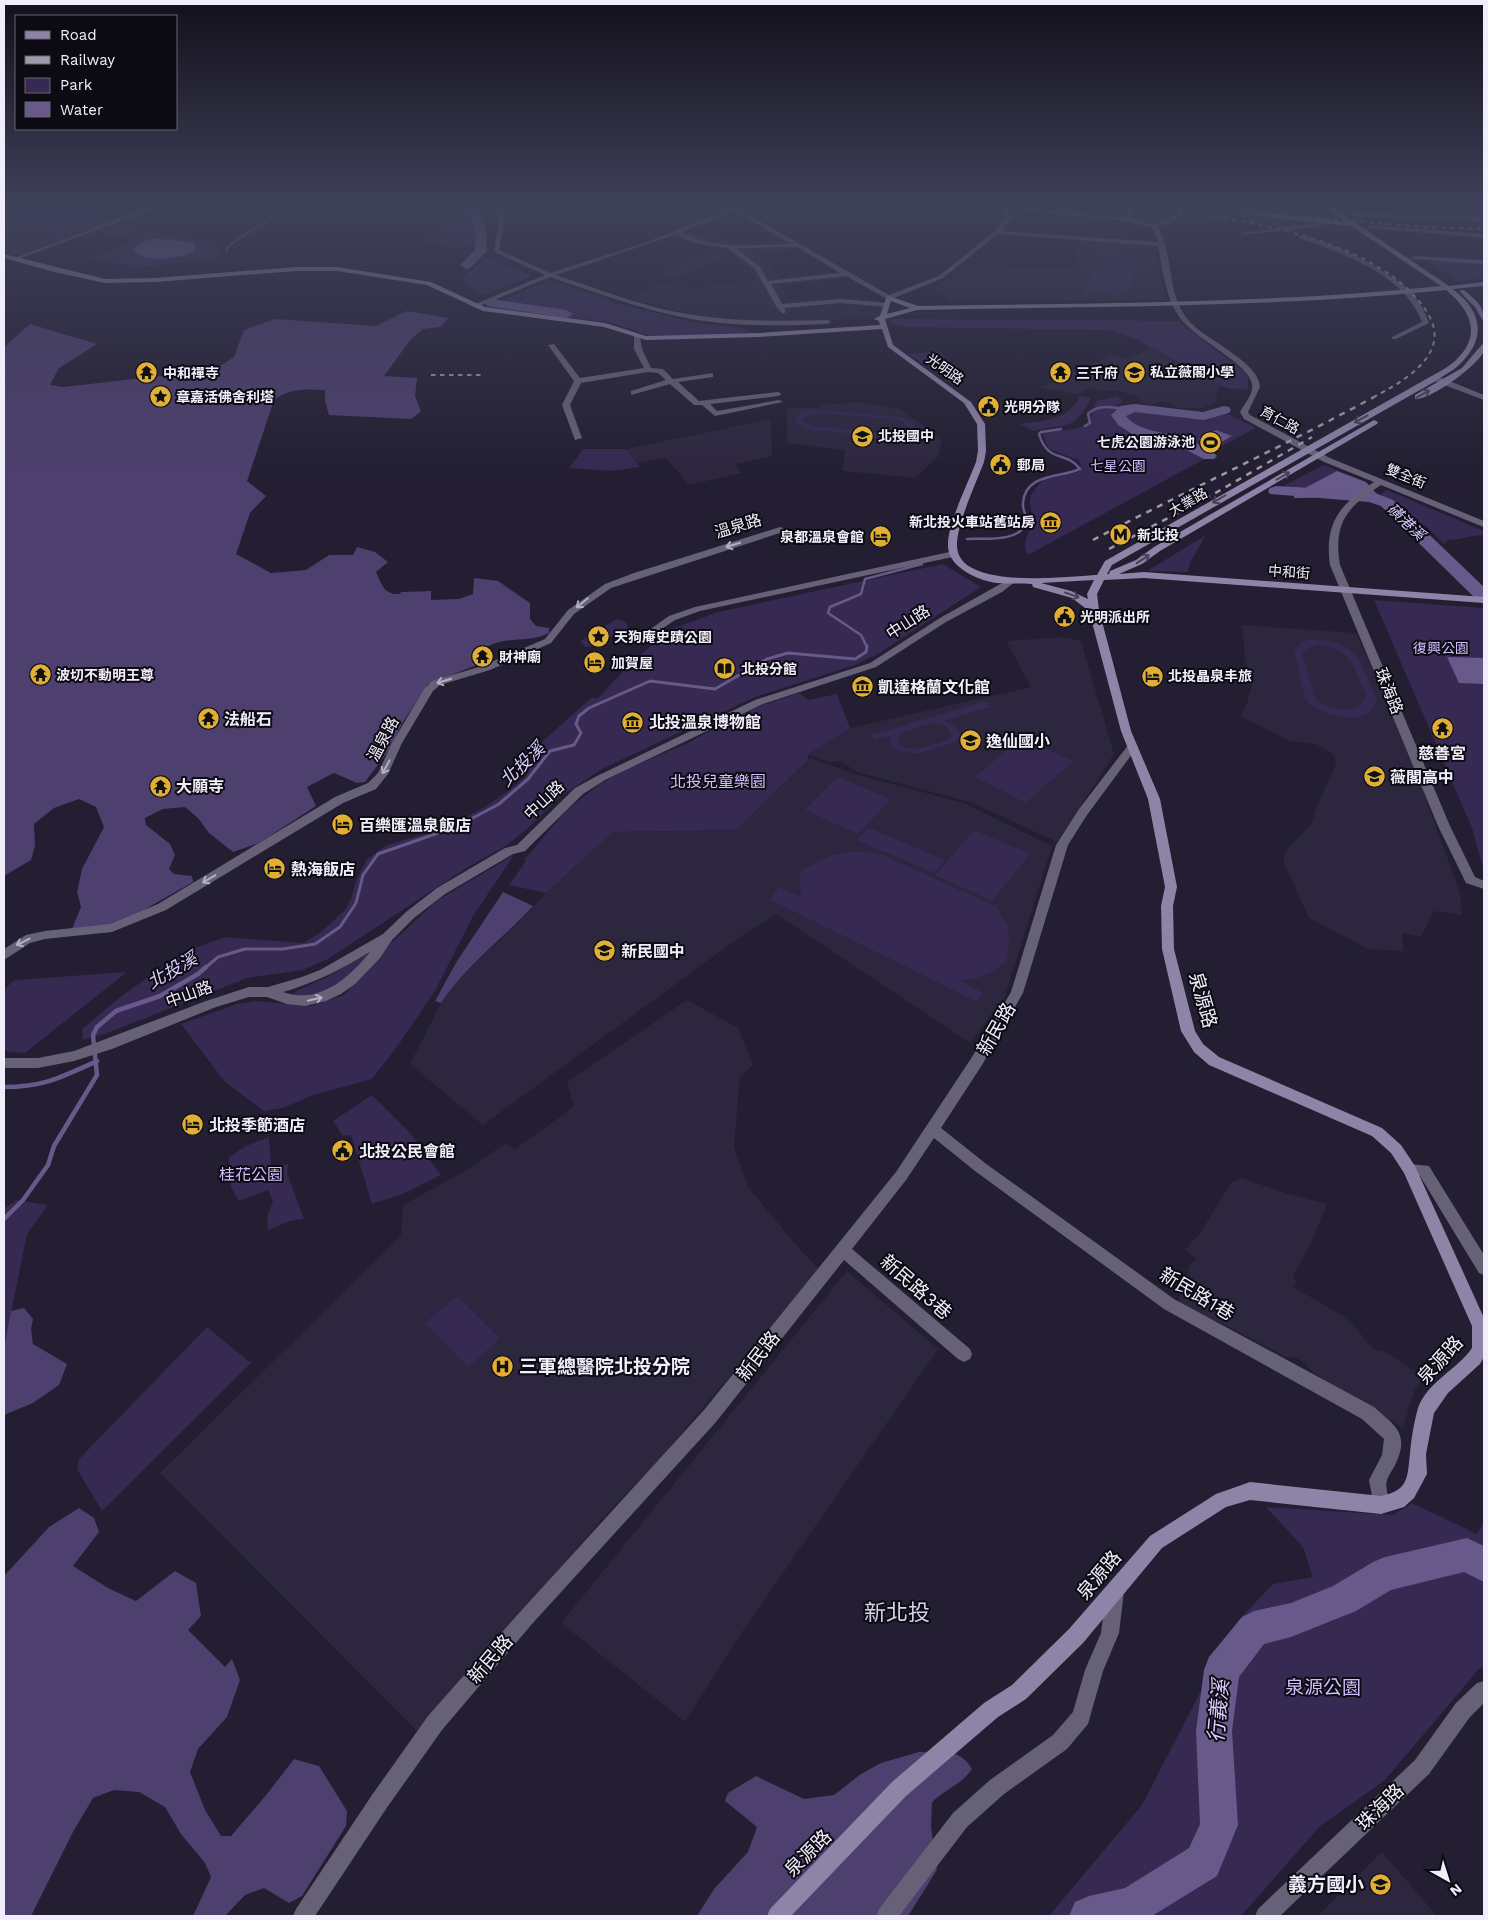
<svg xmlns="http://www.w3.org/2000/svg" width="1488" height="1920" viewBox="0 0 1488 1920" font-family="'Work Sans','Noto Sans TC',sans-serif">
<rect width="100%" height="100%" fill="#231e31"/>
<path fill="#2d263f" d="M4 205H109L9 255 4 253Z
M687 231 709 238 742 243 783 241 798 249 752 251 771 266 778 278 837 272 847 278 781 285 789 300 842 296 885 302 880 318 775 322 716 318 681 312 633 299 632 297 663 283 705 291 704 285 756 281 749 269 731 254 676 279 659 274 714 248 670 237Z
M1080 240 1154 244 1166 300 948 302 946 294 930 288 950 279 967 265 1074 269Z
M1151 349 1219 385 1215 403 1202 408H1179L1166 401 1147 405 1135 395 1120 391H1099L1093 387 1077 394 1040 388 1111 355 1126 359Z
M860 402 899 409 923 425 942 441 937 458 915 478 843 471 845 450 787 443V408H820L821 405Z
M771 419 772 456 735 464 742 473 689 485 666 458 637 463 626 449Z
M1242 625 1356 633 1410 754 1460 893 1462 915 1436 911 1432 914 1421 937 1402 933 1404 951 1368 949 1309 918 1283 861 1288 848 1312 823 1317 805 1336 765 1334 755 1316 744 1290 741 1240 716 1246 706 1252 685 1245 660Z
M1063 637 1081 641 1114 754 1057 842 970 802 856 772 841 761 828 762 808 755 850 728 1031 687 1006 641Z
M810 758 855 774 964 803 1052 846 1005 996 970 1043 776 914 740 937 483 1125 410 1064 441 1003 455 981 510 931 546 893 613 832 736 830Z
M687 1000 738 1028 753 1065 740 1077 734 1147 748 1187 802 1252 820 1270 656 1463 603 1518 418 1732 160 1473 401 1235 403 1205 462 1173 506 1143 515 1149 564 1114 574 1106 567 1082Z
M1242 1178 1288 1194 1327 1204 1311 1243 1294 1274 1293 1278 1297 1281 1293 1287 1342 1315 1358 1330 1367 1343 1379 1352 1381 1349 1424 1377 1415 1389 1403 1428 1312 1372 1305 1363 1295 1357 1288 1358 1225 1325 1177 1305 1190 1265 1196 1259 1185 1250 1200 1233 1231 1183Z
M847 1271 938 1349 738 1638 685 1722 561 1623Z
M1382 1852 1437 1916H1318Z"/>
<path fill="#362952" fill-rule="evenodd" d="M34 205H83L62 216 54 214 58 212 44 214 33 209Z
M109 205H121L97 218 110 222 15 256 9 255Z
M393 205H462C479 213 477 228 475 244L466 245 463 249 421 241 455 221Z
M1171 205H1221L1261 215 1315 221 1321 223 1281 220 1280 224 1287 226 1285 228 1222 216 1169 211Z
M119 224 163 235 223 244 217 252 219 259 148 266 115 264 87 259 136 240 100 231Z
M1103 249H1119L1123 252 1109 253 1130 256 1127 263 1103 260 1102 263H1121L1134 268 1135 270C1133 276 1132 286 1129 290 1122 299 1101 294 1093 290L1092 295 1084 294 1100 252 1106 253Z
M486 258H491L532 276 484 295 464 283V276Z
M1424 259 1484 262V278L1458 281Z
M549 280 616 302 613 304 618 305 621 304 691 322 742 328 747 331 740 335H649L610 322 566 317 572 311 497 302Z
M896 319 1178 321 1243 371 1248 377V390L1228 388 1219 385 1136 339 1110 330 910 327 892 325 890 320Z
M939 351 947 360 925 365 908 354Z
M1080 396 1091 398C1071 434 1068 422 1033 431L1020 424C1045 420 1068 421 1080 396Z
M1117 396 1123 401 1117 405 1112 416C1124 441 1153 434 1175 442 1186 445 1197 452 1208 457L1028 555C1020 545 1030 532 1032 521 1033 514 1030 507 1030 500 1031 492 1038 486 1043 480L1079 472 1081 464 1078 460 1049 449 1042 433C1056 427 1078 435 1089 421 1093 416 1094 407 1096 401Z
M1133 407 1149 412 1206 418 1228 414 1256 428 1212 451C1201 446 1188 439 1176 436 1156 432 1137 432 1123 416L1125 410Z
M813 410 902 417 913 422 915 429 908 435 894 437 811 430 796 423 795 419 800 413ZM818 413 897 419 904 422 908 428 897 433H885L812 426 802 421 805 416Z
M583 449H626L640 467 611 471 569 468Z
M1323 465 1366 482 1360 486 1305 488 1282 487Z
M1387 490 1484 531V535C1471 535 1461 540 1448 540L1444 544 1428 528 1380 495Z
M1206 535 1190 563 1188 572 1147 571Z
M943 564 981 587 876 655 855 665 755 697 600 770 561 796 527 829 507 845 468 867 328 959 303 970 247 978 105 1034 83 1040 82 1029 119 998 155 972 195 948 225 937 303 943 320 933 345 910 351 899 356 881 367 859 387 845 435 831 457 822 485 807 508 791 526 776 543 741 591 698H598L631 663 669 630 718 612Z
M1374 600 1483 608 1484 609V871L1472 828Z
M617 619 627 623 628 628 594 646 585 647 580 641Z
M1308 640C1359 639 1360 661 1377 701 1368 730 1319 716 1305 699L1294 651 1301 642ZM1319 645C1353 650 1353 667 1366 694 1361 717 1329 710 1316 700L1302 654 1306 649Z
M799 693 808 700 837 694 850 728 808 755V760L736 830 613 832 546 893 509 885 526 861 524 860 567 810 600 784 627 769 688 743 728 721 760 706Z
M985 701 991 707 944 721 956 727 960 733 958 739 953 743 917 754 899 751 891 747 890 736 875 740 871 735ZM934 723C943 724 948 726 951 734L950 739C937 743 903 758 897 740L901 733Z
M1022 737 1073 761 1026 803 975 777Z
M838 777 891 799 858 834 805 810Z
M869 828 945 860 934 873 857 840Z
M974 830 1030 854 992 901 935 875Z
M855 851 881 854 997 907 1008 927 1009 945 1007 961C989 974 982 979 960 980L983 993 977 1002 769 899 779 887 802 897 799 878 803 869 832 855Z
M514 855 473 916 435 991 399 1044 372 1079 313 1095 283 1108 264 1111 225 1082 181 1024 237 1004 256 1001 311 1006 344 995 392 942 438 900Z
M368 954 367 959C340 986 335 993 296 996L294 994 296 991 327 977Z
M127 972 25 1053 4 1051V989L15 980Z
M372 1095 411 1134 441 1175 403 1194 372 1204 351 1135 343 1136 333 1121Z
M269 1137 271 1166 288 1164 287 1173 304 1219 290 1221 268 1230 267 1216 273 1202 268 1190 239 1201 231 1187 229 1157 246 1146Z
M16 1200 48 1205 27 1234 4 1348V1209Z
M457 1296 500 1339 468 1367 425 1323Z
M207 1327 251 1363 102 1511 77 1469 79 1459Z
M1412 1503 1477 1534 1484 1521V1668L1479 1669 1384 1781 1320 1826 1241 1916H1049L1142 1805 1236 1623 1273 1584 1313 1577 1303 1547 1266 1507 1393 1515Z"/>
<path fill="#4d3f6e" d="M407 311 449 318 440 327 423 329 411 339 384 376 417 378 415 396 421 411 411 419 329 415 325 401V390C305 389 290 388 274 400L247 481 266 496 250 513 236 554 271 573 306 570 329 555H353L357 547 375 552 388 562 376 572C382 585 384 595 400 594L401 592 431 591V600L459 599 473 594 474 578 498 581 530 603V619L536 626 549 628V633C524 646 498 631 475 657L477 665 428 684 403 722 389 750 365 782 357 783 334 773 307 787 316 806 259 843 233 852 209 833 198 818 185 807 163 809 145 818 146 825 170 844 175 855 169 869 174 874 192 876 193 882 142 911 105 926 72 929 81 907 77 892 82 869 104 827 96 807 79 799 54 808 34 824 35 846 31 860 4 876V347L30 324 97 344 59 368 50 385 63 387 214 370 234 357 244 330 275 319 376 326Z
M503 892 533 906C503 939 465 966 441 1003L435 1001 457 961Z
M24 1308 33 1319 31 1329 33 1344 67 1364 59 1385 33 1403 4 1415V1348L11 1311Z
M79 1508 94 1518 99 1532 73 1566 108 1588 136 1601 175 1571 196 1583 201 1616 188 1630 225 1667 232 1659 240 1680 227 1717 198 1749 190 1772 205 1810 221 1836H231L267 1794 294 1759 319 1766 347 1811 346 1826 302 1896 289 1903 264 1888 245 1895 225 1916H193L211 1877 205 1863 181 1834 165 1807 139 1792 114 1790 93 1798 73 1832 31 1916H4V1576L49 1527Z
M919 1752C942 1753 959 1747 972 1769 961 1785 947 1788 932 1802L931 1827 937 1870 908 1916H697L714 1889 748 1852 757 1827 725 1801 728 1793 756 1776 804 1799 834 1795 861 1774 881 1763Z"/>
<path fill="#67598a" d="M156 238 194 243 196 244 194 247 196 250C187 257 156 261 144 257 140 255 136 252 133 250L143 242Z
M1216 430 1232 436 1215 446 1198 439Z
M1337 471 1366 482 1376 493 1384 498 1377 501C1352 492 1320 499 1294 498V487L1305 488Z
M1447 657 1484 658V684L1459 683Z"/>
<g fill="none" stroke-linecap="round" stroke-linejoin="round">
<path stroke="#67598a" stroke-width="2" d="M299 206 302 205
M108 209 115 205
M226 250 231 244 279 212 286 210"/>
<path stroke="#67598a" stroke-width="2.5" d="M1085 426 1090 423 1088 414C1098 404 1112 407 1125 409
M967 539C985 538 1019 543 1027 522 1027 515 1022 510 1023 503 1025 473 1060 478 1080 469 1066 450 1048 464 1039 434L1041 432 1061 429
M867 647 861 635 828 613 830 607 861 594 865 579 922 564"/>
<path stroke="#67598a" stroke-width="3" d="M205 968 218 957 245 949H283L315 944 340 927 356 903 363 875 378 854 458 826 499 804 528 779 550 751 574 745 581 733 576 724 579 716 589 708 650 681 715 689 767 659 788 653 855 659 866 652 867 646"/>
<path stroke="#67598a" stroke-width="4.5" d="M4 1087C44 1087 62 1077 97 1061
M4 1219 23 1200 48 1165 54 1146 97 1075 93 1035 97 1027 116 1011 160 996 198 974 206 967"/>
<path fill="#67598a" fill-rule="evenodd" d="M460 205 475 207C487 220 487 234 487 251L470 268 466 269 460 265 475 250C476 225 478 223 460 205Z
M491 299 567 310 573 314 567 318 487 306 485 303 487 300Z
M1135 404 1203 412 1224 406 1229 407 1231 410 1229 413 1204 420 1135 412 1126 416C1138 432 1163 431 1181 437 1193 441 1204 447 1214 453L1217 456 1214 459H1204L1179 446 1132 434 1118 425 1111 415 1120 406Z
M1276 486 1372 492 1393 500 1484 587V602L1478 601 1381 506 1369 502 1270 494 1268 491 1270 488Z
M1467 1538 1484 1546V1582L1464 1572 1391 1590 1356 1611 1291 1637 1264 1644 1239 1677 1232 1731 1238 1825 1217 1876 1152 1916H1069L1075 1902 1089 1896 1125 1888 1189 1848 1200 1824 1196 1731 1204 1670 1209 1657 1242 1617 1254 1611 1291 1603 1333 1586 1373 1562 1385 1557Z"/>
<path fill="#666177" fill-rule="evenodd" d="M154 205H164L19 259 14 258Z
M481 205C492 205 500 209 505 219L499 250 550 273 647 242 729 209 724 205H747L739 209 889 295 939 276 995 231 1006 216 1002 211 1006 207 1001 205 1125 218 1128 205H1134L1131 218C1138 219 1145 223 1151 224 1163 225 1171 213 1182 213V215L1169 223 1158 227C1175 257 1165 296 1191 323 1208 341 1259 362 1260 387L1248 412 1250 415 1330 458 1484 521V527L1481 526 1381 485C1347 507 1333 523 1340 565L1450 826 1475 877 1484 881V889L1466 883 1438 826 1330 565C1324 523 1340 504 1374 482L1324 462 1244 419 1240 412C1244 404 1254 394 1252 384 1249 364 1194 338 1180 318 1165 297 1163 270 1158 246L998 234 943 278 889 300 846 276 771 284 782 304 841 299 887 303 890 305 887 307 841 303 784 308 786 312 783 314 776 306 755 269 728 248 700 244 687 240 677 234 556 275C599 289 643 307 688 314 734 322 781 321 828 320L831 322 828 324C781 326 733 327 686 318 640 309 595 292 550 277L477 307H473V305L545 275 494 252 499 219 492 211ZM1012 208C1058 218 1108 214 1153 228L1158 242 1001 231 1012 216 1008 211ZM734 211 791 244C755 244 714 251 682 232ZM797 247 840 273 768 281 760 267 736 248Z
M1350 213 1484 217V221L1348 216Z
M1324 219 1327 221 1325 225 1317 227 1243 235 1240 233 1317 223Z
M1369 225 1484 234V238L1367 228Z
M1299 236C1322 235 1396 275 1412 293 1420 302 1425 312 1429 323L1396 339H1392V337L1422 322C1404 274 1344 254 1299 238Z
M1414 256 1484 260V264L1412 259 1411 258Z
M637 334 640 336 642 349 651 368 663 369 673 379 713 373V377L678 382 699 401 778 392 782 394 778 396 710 404 717 411 779 400 783 402 715 416 702 405H694L670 384 631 395V391L666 380 658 373 648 372 581 383 570 405 582 438 575 440 562 405 574 381 548 345 554 344 580 378 644 368 634 349V336Z
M1431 376H1437L1484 395V400L1431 380Z
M780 527 783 528V532L611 588 574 614 551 643 490 670 440 685 433 691 402 743 388 774 376 789 343 803 166 910 112 932 45 939 30 943 4 960V949L26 935 45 931 110 924 158 904 335 797 368 783 378 773 392 743 424 689 432 681 482 666 545 639 568 610 605 584 634 573Z
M954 551 958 554 957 556 700 611 675 620 650 637 647 638 642 635 669 616 695 607Z
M1011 578 1016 581 1002 592 946 622 876 667 763 704 605 780 583 794 525 851 513 854 445 894 414 918 392 940 380 958 355 984 341 994 326 1001 305 1006 287 1004 267 997H249L216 1007 112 1049 74 1061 38 1068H4V1058H38L74 1051 206 1001 249 987H268L302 977 320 970 383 934 406 912 437 888 505 848 517 845 575 788 597 776 755 700 870 663 940 618ZM370 952C349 978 319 1005 283 992 315 983 342 969 370 952Z
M1133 743 1138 746 1087 815 1068 845 1023 993 982 1065 941 1128 985 1163 1174 1299 1374 1407C1394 1425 1410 1433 1396 1463 1394 1468 1389 1474 1387 1480 1384 1490 1392 1501 1387 1511L1381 1514 1375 1511 1369 1480 1382 1455 1384 1439 1362 1419 1164 1309 975 1171 934 1138 906 1180 852 1249 970 1349 972 1354 970 1359 964 1362 958 1359 844 1260 716 1422 532 1624 442 1730 386 1809 315 1916H293L296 1909 372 1795 428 1716 520 1612 704 1410 896 1172 972 1057 1011 992 1056 845 1079 809 1129 744Z
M1410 1164 1429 1166 1484 1255V1275L1479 1273 1420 1176 1405 1174 1403 1170 1405 1166Z
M1115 1582 1121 1585 1124 1591 1119 1633 1103 1671 1088 1724 1067 1749 1004 1794 967 1827 899 1916H876L879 1909 953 1813 990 1780 1053 1735 1073 1712 1085 1670 1101 1633 1106 1591 1109 1585Z
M1484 1681V1703L1470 1717 1429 1774 1280 1916H1255L1258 1909 1415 1760 1456 1703 1477 1683Z"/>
<path fill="#8d84a7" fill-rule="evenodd" d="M1228 205H1239L1266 213 1345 222 1321 205H1329L1449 286 1484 282V286L1453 289C1482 311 1487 338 1460 364 1453 371 1442 376 1434 382L1112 565 1107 574H1109L1110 571 1136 560 1154 547 1374 420 1378 422 1377 424 1160 551 1142 564 1119 574 1144 572 1484 597V603L1144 578 1104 580 1097 594 1099 610 1131 731 1160 799 1177 887 1173 906 1174 949 1195 1031 1203 1044 1219 1057 1382 1128 1401 1145 1415 1166 1484 1318V1357L1480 1364 1448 1393 1434 1413 1426 1454 1427 1474 1414 1498 1404 1507 1381 1514 1250 1500 1226 1507 1162 1548 1083 1643 1026 1699 998 1717 906 1796 791 1916H767L770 1909 892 1782 984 1703 1012 1685 1069 1629 1150 1536 1216 1494 1250 1482 1381 1496C1409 1490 1407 1478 1410 1454 1411 1440 1414 1422 1418 1408 1428 1381 1457 1370 1472 1348V1326L1404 1173 1391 1153 1372 1136 1209 1065 1194 1052 1181 1031 1162 949 1161 906 1165 887 1148 799 1121 731 1089 611 1072 598 1033 587 1032 584C1021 583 1009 584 997 583 980 581 948 568 948 546 947 525 968 483 976 462L978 451 977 424 964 403 888 347 882 329 759 337 646 340 604 327 483 311 427 285 337 271H296L155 282 105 283 54 272 4 258V254L105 279 155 278 296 267H337L431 282 485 307 605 323 646 336 759 333 880 325 879 321 874 319 880 316 886 298 889 296 918 306C1092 303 1267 304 1441 286L1351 226 1266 217ZM1446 290C1472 311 1482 336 1455 361 1447 368 1437 373 1428 378L1105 561 1097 575C1069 576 958 591 957 546 956 526 976 483 984 462L986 451 985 424 971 402 893 345 885 319 917 310C1094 306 1271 308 1446 290ZM891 301 910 308 887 314ZM1094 580 1087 594 1088 599 1071 591 1041 583Z
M1460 290H1464C1474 299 1484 305 1484 320L1482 319 1475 307 1460 292Z
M1484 342C1484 346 1485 349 1483 353 1475 367 1431 400 1415 399V395L1462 368Z"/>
<path stroke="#9e9aa9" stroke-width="2" stroke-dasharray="4.5 4.5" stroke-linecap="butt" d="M1116 205C1206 214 1370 229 1425 309 1456 353 1404 381 1372 398
M1208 208 1423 227 1484 229
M431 375H483"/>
<path stroke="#9e9aa9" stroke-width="2.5" stroke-dasharray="6 6" stroke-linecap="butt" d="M1093 540C1186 491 1282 447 1374 397
M1109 549 1212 495 1312 437"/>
</g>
<defs><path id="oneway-shaft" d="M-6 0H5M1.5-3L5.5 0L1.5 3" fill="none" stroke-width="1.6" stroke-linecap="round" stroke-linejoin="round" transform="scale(1.25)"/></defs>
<g stroke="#464155">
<use href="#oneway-shaft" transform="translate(1423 394) rotate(-29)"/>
<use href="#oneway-shaft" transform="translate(1361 419) rotate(151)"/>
<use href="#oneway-shaft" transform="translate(1283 476) rotate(-30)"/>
<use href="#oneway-shaft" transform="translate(1219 499) rotate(150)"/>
<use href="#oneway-shaft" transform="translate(1143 559) rotate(-33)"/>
<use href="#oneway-shaft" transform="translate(1072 595) rotate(20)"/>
</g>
<g stroke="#b2afc0">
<use href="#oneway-shaft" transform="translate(733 545) rotate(163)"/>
<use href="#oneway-shaft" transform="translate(582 603) rotate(141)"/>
<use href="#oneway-shaft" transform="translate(444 681) rotate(163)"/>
<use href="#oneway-shaft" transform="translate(386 767) rotate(118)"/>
<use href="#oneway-shaft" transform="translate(209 879) rotate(149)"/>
<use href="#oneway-shaft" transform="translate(23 942) rotate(154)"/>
<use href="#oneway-shaft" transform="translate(315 999) rotate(-14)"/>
</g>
<linearGradient id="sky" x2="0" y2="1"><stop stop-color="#13101b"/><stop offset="0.43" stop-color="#3f415a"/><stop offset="1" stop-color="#3f415a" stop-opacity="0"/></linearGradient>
<rect width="1488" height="474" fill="url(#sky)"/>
<defs>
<symbol id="school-disc" viewBox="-11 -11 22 22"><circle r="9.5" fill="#e1af34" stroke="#0c0a12"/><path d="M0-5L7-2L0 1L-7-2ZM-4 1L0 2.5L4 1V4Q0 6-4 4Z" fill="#111"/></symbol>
<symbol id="temple-disc" viewBox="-11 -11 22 22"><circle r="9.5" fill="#e1af34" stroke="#0c0a12"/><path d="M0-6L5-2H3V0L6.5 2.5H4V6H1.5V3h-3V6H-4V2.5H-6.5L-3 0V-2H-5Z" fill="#111"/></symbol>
<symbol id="sight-disc" viewBox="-11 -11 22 22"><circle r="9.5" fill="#e1af34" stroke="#0c0a12"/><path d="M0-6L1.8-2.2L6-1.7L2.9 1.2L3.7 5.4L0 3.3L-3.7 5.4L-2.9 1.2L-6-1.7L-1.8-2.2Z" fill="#111"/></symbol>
<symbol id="civic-disc" viewBox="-11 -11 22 22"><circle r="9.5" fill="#e1af34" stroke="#0c0a12"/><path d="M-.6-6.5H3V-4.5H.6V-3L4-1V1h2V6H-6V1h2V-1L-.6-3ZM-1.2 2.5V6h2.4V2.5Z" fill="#111"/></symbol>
<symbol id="stadium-disc" viewBox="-11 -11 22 22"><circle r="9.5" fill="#e1af34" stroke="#0c0a12"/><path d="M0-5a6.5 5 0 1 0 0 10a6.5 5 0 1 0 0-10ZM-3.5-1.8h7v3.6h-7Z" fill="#111"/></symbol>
<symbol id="museum-disc" viewBox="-11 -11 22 22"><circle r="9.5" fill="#e1af34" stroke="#0c0a12"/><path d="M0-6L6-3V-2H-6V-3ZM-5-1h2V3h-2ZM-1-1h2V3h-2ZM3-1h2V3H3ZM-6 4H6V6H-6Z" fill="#111"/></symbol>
<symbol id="metro-disc" viewBox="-11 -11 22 22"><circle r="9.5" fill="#e1af34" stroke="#0c0a12"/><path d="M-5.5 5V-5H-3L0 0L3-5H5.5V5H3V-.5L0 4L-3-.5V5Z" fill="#111"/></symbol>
<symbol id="hotel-disc" viewBox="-11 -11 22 22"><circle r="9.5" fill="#e1af34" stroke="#0c0a12"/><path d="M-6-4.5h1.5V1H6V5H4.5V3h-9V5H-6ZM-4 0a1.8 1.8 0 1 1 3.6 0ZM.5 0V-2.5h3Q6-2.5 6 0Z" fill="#111"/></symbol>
<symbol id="library-disc" viewBox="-11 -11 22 22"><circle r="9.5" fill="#e1af34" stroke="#0c0a12"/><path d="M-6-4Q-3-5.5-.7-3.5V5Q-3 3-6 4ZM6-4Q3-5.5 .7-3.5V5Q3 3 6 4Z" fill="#111"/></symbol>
<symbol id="hospital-disc" viewBox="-11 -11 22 22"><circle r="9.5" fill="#e1af34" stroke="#0c0a12"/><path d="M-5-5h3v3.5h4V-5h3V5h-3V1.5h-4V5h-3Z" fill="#111"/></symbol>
</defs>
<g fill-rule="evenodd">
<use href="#school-disc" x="1122" y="360" width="25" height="25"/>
<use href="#temple-disc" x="134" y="360" width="25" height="25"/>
<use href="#temple-disc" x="1048" y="360" width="25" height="25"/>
<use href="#sight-disc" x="148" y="384" width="25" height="25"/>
<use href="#civic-disc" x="976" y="394" width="25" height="25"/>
<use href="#school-disc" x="850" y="424" width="25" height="25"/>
<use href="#stadium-disc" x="1198" y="430" width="25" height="25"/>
<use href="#civic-disc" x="988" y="452" width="25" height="25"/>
<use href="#museum-disc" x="1038" y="510" width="25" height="25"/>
<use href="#metro-disc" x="1108" y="522" width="25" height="25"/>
<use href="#hotel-disc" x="868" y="524" width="25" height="25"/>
<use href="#civic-disc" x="1052" y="604" width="25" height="25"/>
<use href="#sight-disc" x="586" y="624" width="25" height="25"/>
<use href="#temple-disc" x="470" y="644" width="25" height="25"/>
<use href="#hotel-disc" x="582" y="650" width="25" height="25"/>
<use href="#library-disc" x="712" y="656" width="25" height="25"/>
<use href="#temple-disc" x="28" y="662" width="25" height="25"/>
<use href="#hotel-disc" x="1140" y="664" width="25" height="25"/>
<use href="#museum-disc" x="850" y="674" width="25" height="25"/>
<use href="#temple-disc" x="196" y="706" width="25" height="25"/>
<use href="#museum-disc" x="620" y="710" width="25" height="25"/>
<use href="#temple-disc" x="1430" y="716" width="25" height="25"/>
<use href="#school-disc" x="958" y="728" width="25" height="25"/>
<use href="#school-disc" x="1362" y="764" width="25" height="25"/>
<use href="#temple-disc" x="148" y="774" width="25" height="25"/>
<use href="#hotel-disc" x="330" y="812" width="25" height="25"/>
<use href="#hotel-disc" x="262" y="856" width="25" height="25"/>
<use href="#school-disc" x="592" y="938" width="25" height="25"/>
<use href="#hotel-disc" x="180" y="1112" width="25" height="25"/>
<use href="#civic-disc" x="330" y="1138" width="25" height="25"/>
<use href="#hospital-disc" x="490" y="1354" width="25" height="25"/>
<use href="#school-disc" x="1368" y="1872" width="25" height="25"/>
</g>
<g text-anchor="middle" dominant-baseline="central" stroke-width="4" stroke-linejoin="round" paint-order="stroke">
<g font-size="14" fill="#f1eefb" stroke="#0c0a12">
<text transform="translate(945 369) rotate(35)">光明路</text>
<text transform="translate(1280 420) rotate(28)">育仁路</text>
<text transform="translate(1406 476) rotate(22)">雙全街</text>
<text transform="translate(1188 502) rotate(-30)">大業路</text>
<text transform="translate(1289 572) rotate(4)">中和街</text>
</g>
<g font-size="14" font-weight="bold" fill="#f1eefb" stroke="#0c0a12" text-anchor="start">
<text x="1150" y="372">私立薇閣小學</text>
<text x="163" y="373">中和禪寺</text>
<text x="1076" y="373">三千府</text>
<text x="176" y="397">章嘉活佛舍利塔</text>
<text x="1004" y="407">光明分隊</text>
<text x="878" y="436">北投國中</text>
<text x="1195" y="442" text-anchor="end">七虎公園游泳池</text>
<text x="1017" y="465">郵局</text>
<text x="1035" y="522" text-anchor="end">新北投火車站舊站房</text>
<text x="1137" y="535">新北投</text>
<text x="864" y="537" text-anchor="end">泉都溫泉會館</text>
<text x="1080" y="617">光明派出所</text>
<text x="614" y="637">天狗庵史蹟公園</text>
<text x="499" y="657">財神廟</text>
<text x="611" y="663">加賀屋</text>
<text x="741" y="669">北投分館</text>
<text x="56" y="675">波切不動明王尊</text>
<text x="1168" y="676">北投晶泉丰旅</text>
</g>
<g font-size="14" fill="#cfbffc" stroke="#0c0a12">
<text x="1118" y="466">七星公園</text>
<text x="1441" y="648">復興公園</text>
</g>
<g font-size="15" font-style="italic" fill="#d9cefd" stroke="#0c0a12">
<text transform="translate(1406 522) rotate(43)">磺港溪</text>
</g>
<g font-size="16" fill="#f1eefb" stroke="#0c0a12">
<text transform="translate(738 526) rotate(-17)">溫泉路</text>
<text transform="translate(908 622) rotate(-33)">中山路</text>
<text transform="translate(1389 691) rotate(68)">珠海路</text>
<text transform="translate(383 739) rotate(-62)">溫泉路</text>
<text transform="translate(544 800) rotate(-43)">中山路</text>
<text transform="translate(189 994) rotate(-20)">中山路</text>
</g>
<g font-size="16" font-weight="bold" fill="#f1eefb" stroke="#0c0a12" text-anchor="start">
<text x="878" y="687">凱達格蘭文化館</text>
<text x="224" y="719">法船石</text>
<text x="649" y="722">北投溫泉博物館</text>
<text x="986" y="741">逸仙國小</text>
<text x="1442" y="753" text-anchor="middle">慈善宮</text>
<text x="1390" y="777">薇閣高中</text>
<text x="176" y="786">大願寺</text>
<text x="359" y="825">百樂匯溫泉飯店</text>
<text x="291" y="869">熱海飯店</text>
<text x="621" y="951">新民國中</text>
<text x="209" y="1125">北投季節酒店</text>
<text x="359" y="1151">北投公民會館</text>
</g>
<g font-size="16" fill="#cfbffc" stroke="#0c0a12">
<text x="718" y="781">北投兒童樂園</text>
<text x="251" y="1174">桂花公園</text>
</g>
<g font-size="18" font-style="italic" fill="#d9cefd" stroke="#0c0a12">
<text transform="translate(522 764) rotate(-44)">北投溪</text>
<text transform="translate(172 970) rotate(-30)">北投溪</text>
</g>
<g font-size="19" fill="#f1eefb" stroke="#0c0a12">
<text transform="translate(1203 1000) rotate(74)">泉源路</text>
<text transform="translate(996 1029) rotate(-60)">新民路</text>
<text transform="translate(916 1287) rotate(41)">新民路3巷</text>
<text transform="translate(1197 1294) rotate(31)">新民路1巷</text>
<text transform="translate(758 1356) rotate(-52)">新民路</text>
<text transform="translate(1440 1360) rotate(-48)">泉源路</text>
<text transform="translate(1099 1575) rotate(-50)">泉源路</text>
<text transform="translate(490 1659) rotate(-49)">新民路</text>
<text transform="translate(1380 1807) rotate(-44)">珠海路</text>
<text transform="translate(808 1853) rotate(-45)">泉源路</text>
</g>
<g font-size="19" font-weight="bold" fill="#f1eefb" stroke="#0c0a12" text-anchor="start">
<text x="519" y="1366">三軍總醫院北投分院</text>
<text x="1364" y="1884" text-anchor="end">義方國小</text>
</g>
<g font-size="19" fill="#cfbffc" stroke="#0c0a12">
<text x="1323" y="1687">泉源公園</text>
</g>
<g font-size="21" font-style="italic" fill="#d9cefd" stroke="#0c0a12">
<text transform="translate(1218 1711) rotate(-85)">行義溪</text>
</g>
<g font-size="22" fill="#d6d0e9" stroke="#0c0a12">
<text x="897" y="1612">新北投</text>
</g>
</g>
<rect width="1488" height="1920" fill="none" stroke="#f1eefb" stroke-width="10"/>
<rect x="15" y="15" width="162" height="115" fill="#0c0a12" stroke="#68656f"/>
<rect x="25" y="31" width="25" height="8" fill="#8d84a7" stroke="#68656f"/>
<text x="60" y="40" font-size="15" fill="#f1eefb">Road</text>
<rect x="25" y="56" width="25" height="8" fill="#9e9aa9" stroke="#68656f"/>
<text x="60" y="65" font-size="15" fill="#f1eefb">Railway</text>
<rect x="25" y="78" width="25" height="15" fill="#362952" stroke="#68656f"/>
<text x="60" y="90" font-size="15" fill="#f1eefb">Park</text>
<rect x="25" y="102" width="25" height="15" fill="#67598a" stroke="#68656f"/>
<text x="60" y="115" font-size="15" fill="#f1eefb">Water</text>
<g transform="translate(1448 1880) rotate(141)" stroke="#0c0a12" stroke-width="4" paint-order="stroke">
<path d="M0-4L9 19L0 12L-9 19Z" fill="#f1eefb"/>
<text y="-8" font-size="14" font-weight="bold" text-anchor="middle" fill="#f1eefb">N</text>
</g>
</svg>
